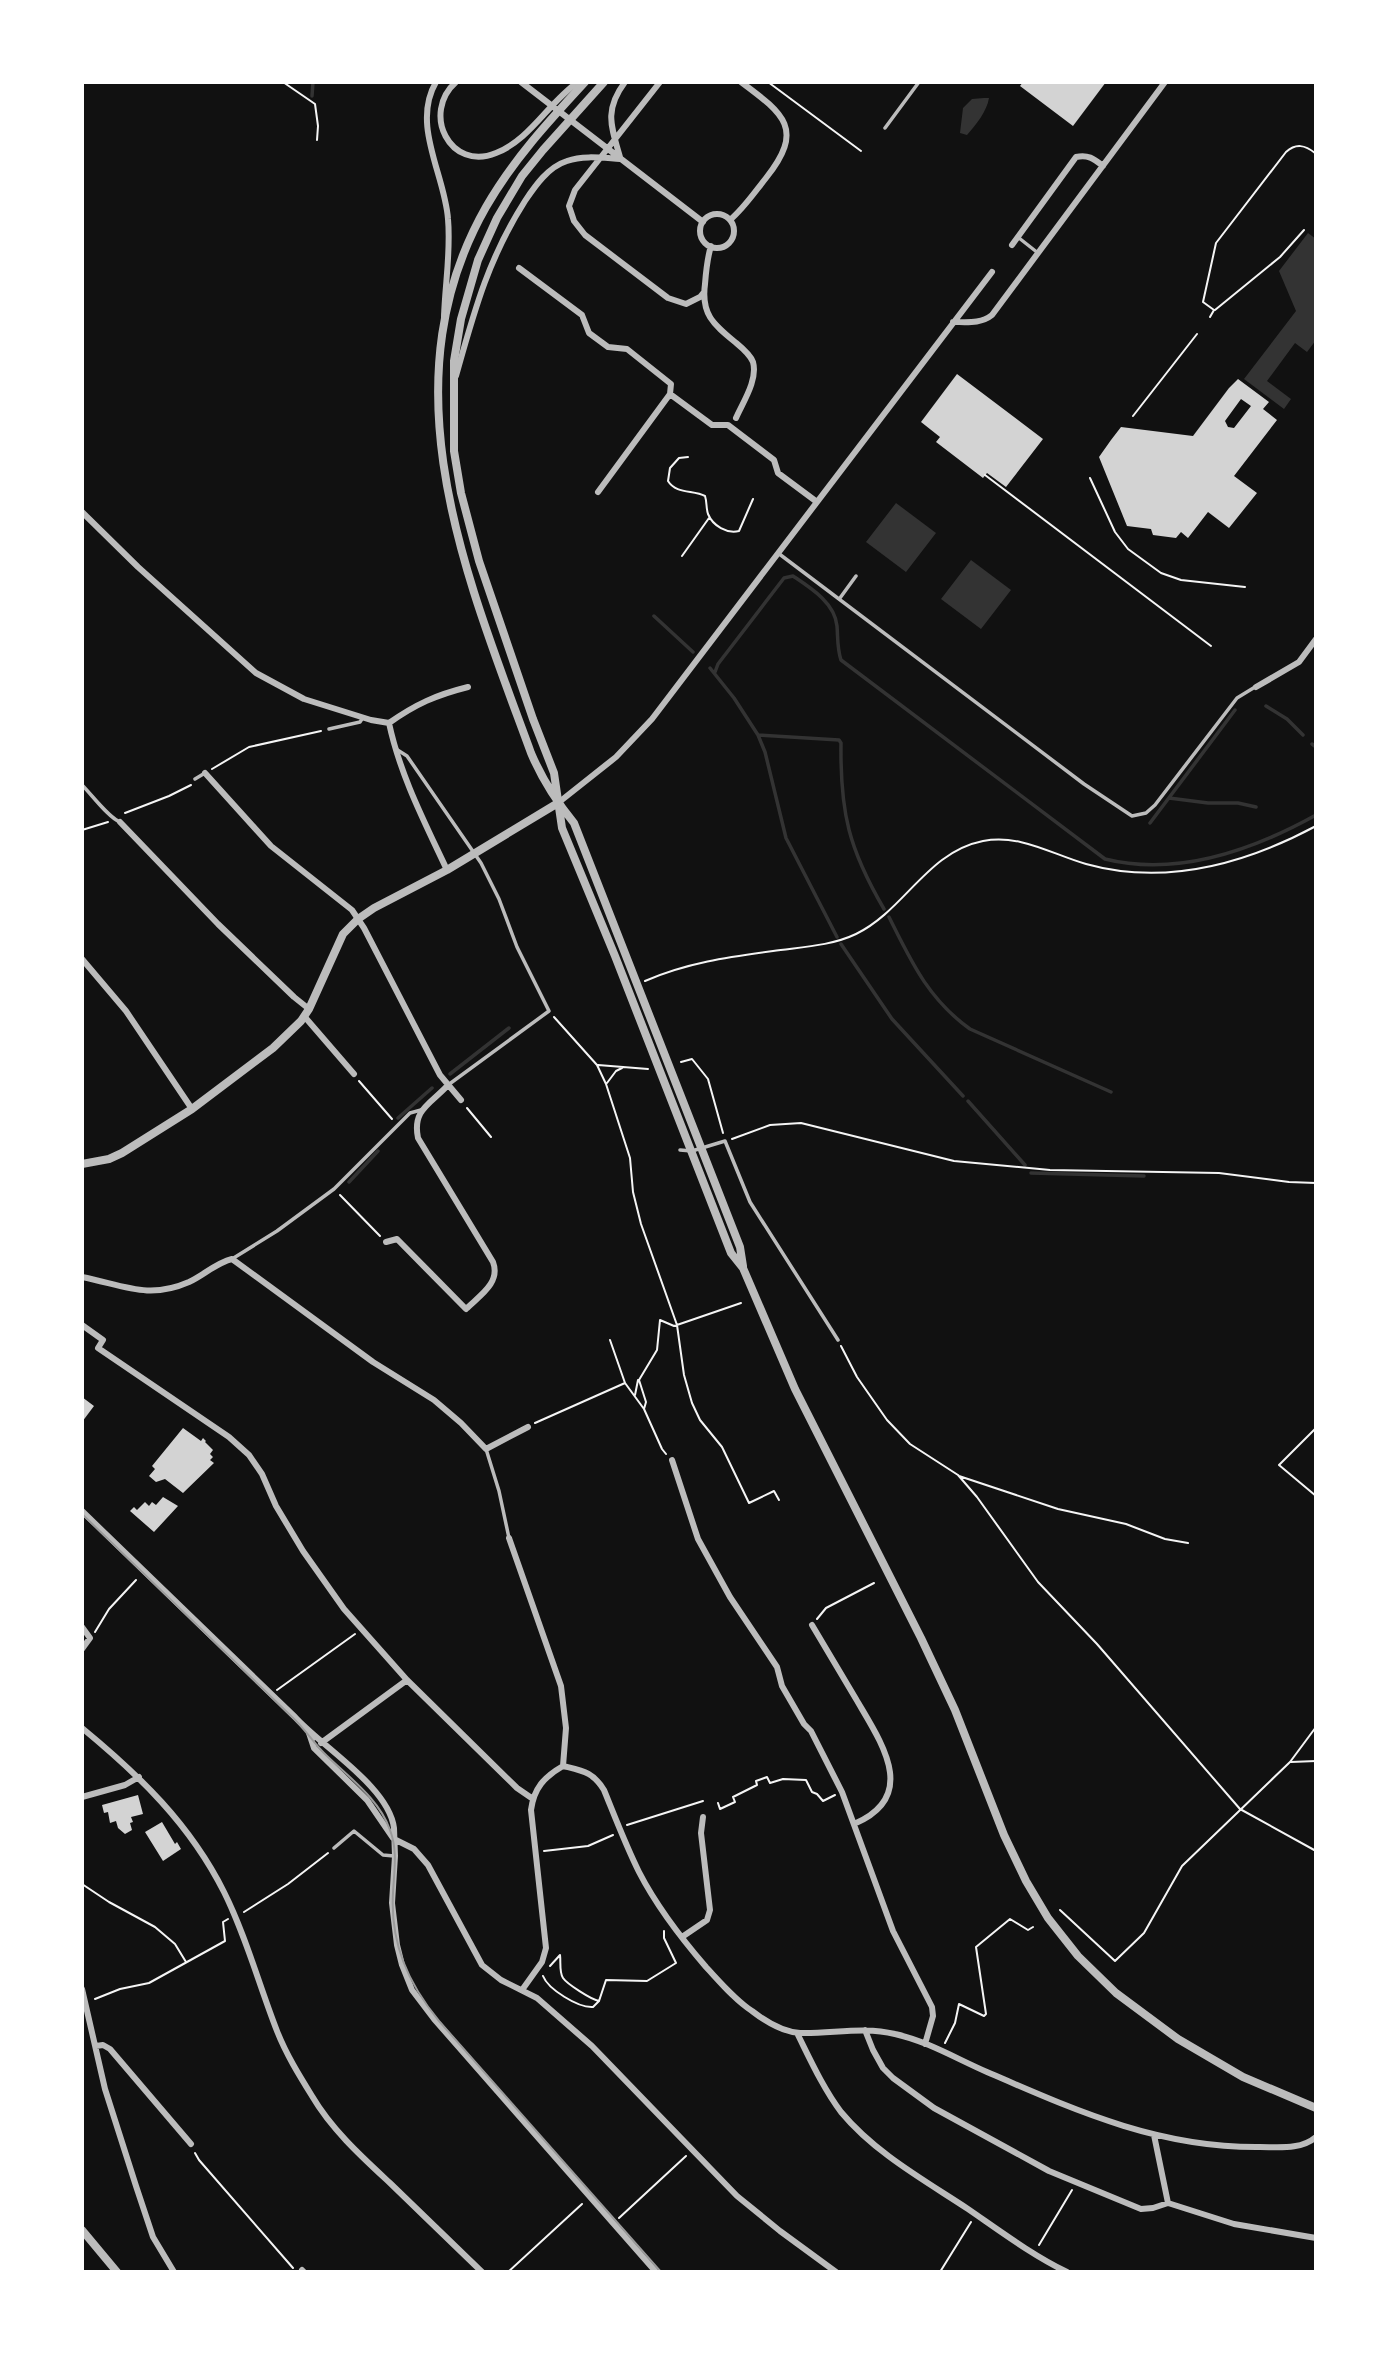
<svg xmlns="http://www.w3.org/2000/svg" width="1398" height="2354" viewBox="0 0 1398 2354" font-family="'Source Serif 4',serif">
<rect width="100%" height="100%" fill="#111"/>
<path fill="#333" d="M984 98H989C987 111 976 125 967 135L960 133 963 108 972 99Z
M1308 233 1316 239V340L1307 352 1295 343 1267 381 1291 399 1284 409 1244 379 1296 311 1279 271Z
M896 503 936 533 906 572 866 542Z
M971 560 1011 590 981 629 941 599Z"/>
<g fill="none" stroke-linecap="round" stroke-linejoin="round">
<path stroke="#333" stroke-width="3.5" d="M312 96 313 82
M654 616 693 652
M710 668 734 698 758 735 765 752 786 838 837 937
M715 672 718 664 784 578 793 576C811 588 835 603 837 626 838 638 837 648 841 660L1105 859C1177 877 1253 850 1316 815
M1266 706 1287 719 1303 735
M758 735 839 740 841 743C840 813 849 849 884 909
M1312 744 1316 747
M1169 798 1208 803H1238L1256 807
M1150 823 1235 710
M889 917C911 961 928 999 970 1029L1111 1092
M841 944 892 1019 963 1096
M450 1074 509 1028
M968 1101 1025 1165
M398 1118 432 1088
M1031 1173 1144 1176
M349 1182 378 1151"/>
</g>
<path fill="#d3d3d3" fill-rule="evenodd" d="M1023 82H1106L1073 126 1020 86Z
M957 374 1043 439 1006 487 987 473 983 478 936 442 940 437 921 422Z
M1238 379 1269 402 1263 409 1277 420 1234 476 1257 493 1229 528 1208 512 1188 538 1181 532 1176 538 1153 535 1151 529 1127 526 1099 457 1111 440 1121 427 1193 436 1229 388ZM1241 399 1251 406 1234 428 1228 427 1225 421Z
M82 1397 94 1406 82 1422Z
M183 1428 201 1441 203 1438 206 1441 205 1442 213 1450 210 1454 213 1457 210 1460 214 1463 183 1493 165 1479 156 1482 149 1476 155 1469 152 1466Z
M163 1497 178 1506 154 1532 130 1511 134 1507 137 1510 145 1502 149 1506 152 1502 156 1505Z
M138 1795 143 1814 131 1817 133 1822 130 1823 132 1830 125 1834 118 1828 116 1821 110 1823 108 1812 104 1813 102 1805Z
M162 1822 175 1844 177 1842 181 1849 163 1861 145 1832Z"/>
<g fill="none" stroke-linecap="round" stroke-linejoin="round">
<path stroke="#f5f5f5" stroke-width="2" d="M283 82 315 104 318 126 317 140
M768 82 861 151
M1215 310 1280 257 1304 230
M1210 317 1214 310 1203 302 1216 243 1286 152C1296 143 1305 145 1315 153
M1133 416 1197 334
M688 457 679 458 670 468 668 481C676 494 693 490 705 496 707 502 706 508 708 514 713 526 727 534 739 531L753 499
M985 475 1211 646
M1090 478 1115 532 1128 549 1161 573 1181 580 1245 587
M682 556 709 518
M212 769 249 747 321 731
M125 813 169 796 191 785
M82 830 108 822
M645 981C686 963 728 957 773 951 801 947 831 946 856 934 905 910 927 852 983 841 1021 834 1051 854 1086 864 1165 886 1245 864 1316 826
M554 1017 597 1065 606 1084 630 1158 633 1192 641 1224 677 1325 684 1375 692 1403 700 1420 722 1447 749 1503 774 1491 779 1500
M681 1062 692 1059 708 1079 723 1133
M598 1065 648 1069
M359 1081 392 1119
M607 1083 616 1071 622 1068
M467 1108 491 1137
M732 1139 770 1125 801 1123 954 1161 1050 1170 1219 1173 1289 1182 1316 1183
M340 1195 380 1236
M610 1340 625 1383 644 1409 662 1449 666 1454
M841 1346 857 1377 887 1420 910 1444 958 1475 977 1497 1038 1582 1097 1644 1240 1809 1316 1851
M635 1395 638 1380
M644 1409 646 1402 639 1380 657 1350 660 1320 674 1326 741 1303
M535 1423 625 1383
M1316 1428 1279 1465 1316 1496
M959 1476 1058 1509 1126 1524 1165 1539 1188 1543
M817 1619 826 1608 874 1583
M95 1632 109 1609 136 1580
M277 1690 355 1634
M1291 1762 1316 1761
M718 1803 720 1809 735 1802 733 1797 757 1785 756 1781 767 1777 770 1783 783 1779 806 1780 812 1792 817 1794 823 1801 835 1795
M627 1825 703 1801
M544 1851 588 1846 613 1835
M82 1884 109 1902 155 1927 175 1944 186 1962
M1060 1910 1115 1961 1144 1933 1182 1866 1290 1762 1316 1727
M244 1912 288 1884 328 1853
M550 1966 560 1955C561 1962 559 1972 563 1978 567 1984 592 2000 599 2001
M543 1976C548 1989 578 2008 593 2007L599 2001 606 1980 647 1981 676 1963 664 1938V1931
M95 1999 120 1989 149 1983 225 1941 223 1922 228 1919
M945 2043 955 2023 959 2004 984 2016 986 2014 976 1947 1010 1919 1028 1930 1033 1927
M195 2153 199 2160 293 2268
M619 2218 686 2156
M1039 2245 1072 2190
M508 2272 582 2204
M940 2272 971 2222"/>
<path stroke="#bcbcbc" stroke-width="3.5" d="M885 128 919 82
M1019 238 1038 253
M778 553 1084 784 1132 816 1146 813 1155 805 1237 698 1255 687
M840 598 856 576
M329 729 360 722 362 719
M396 749 407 756 481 863 499 899 517 947 549 1011 448 1085
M195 779 205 773
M82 785C92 795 109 818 120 822
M680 1150 692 1151 725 1141 750 1202 838 1340
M232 1259 277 1231 334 1189 410 1113 421 1110
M486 1449 499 1491 509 1538
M334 1848 354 1831 383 1855 394 1856"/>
<path stroke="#bcbcbc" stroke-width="6" d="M436 82C411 125 445 175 448 219 451 252 445 284 444 317
M456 82C421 113 450 172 496 153 530 140 548 103 578 82
M521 82 703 222
M660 82 575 190 569 206 574 221 585 235 668 298 686 304 700 297 704 292
M620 157C611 126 604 110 625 82
M700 231a17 17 0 1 1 34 0a17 17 0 1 1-34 0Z
M730 220C744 208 754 193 766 178 805 129 784 114 741 82
M1012 245 1076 157C1088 154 1094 159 1103 166
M711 246C707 259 706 271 705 284 701 314 713 324 735 342 741 347 750 354 753 362 758 380 743 402 736 418
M519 268 582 315 589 333 608 347 627 349 671 384 670 394
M953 322C967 322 981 324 992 315L1165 82
M456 376C474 312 488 259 525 201 535 186 548 167 567 161 584 155 603 158 620 159
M670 394 712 425H728L774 460 778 473 817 502
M598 492 670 394
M82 512 138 567 256 673 304 699 371 720 389 723
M1256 687 1299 662 1316 639
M389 723C400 775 425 823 447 870
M389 723C416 704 436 695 468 687
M205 773 271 846 352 910 364 928 440 1075 461 1100
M558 803 616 757 652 719 992 272
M120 822 218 924 294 997 309 1009
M82 959 126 1011 192 1109
M304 1016 354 1074
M386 1242 397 1239 466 1309C479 1296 501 1283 493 1262L418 1138C412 1109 431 1104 448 1085
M82 1277C123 1285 148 1300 189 1282 204 1275 216 1263 232 1259L373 1362 434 1400 461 1423 486 1449 528 1427
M82 1325 103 1340 98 1348 229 1437 249 1455 262 1474 276 1506 303 1551 344 1609 407 1680 517 1788 533 1799
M672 1460 698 1539 730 1597 777 1667 782 1686 804 1724 811 1731 842 1792 893 1931 932 2007 933 2016 925 2044
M82 1511 295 1717C322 1747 389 1787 394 1828L395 1856 392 1903 397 1945 402 1965 412 1990 434 2019 656 2272
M509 1538 561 1686 566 1728 563 1766
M812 1625C827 1650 841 1674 856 1699 881 1742 920 1796 854 1824
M82 1627 90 1638 82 1649
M82 1728C139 1775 190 1824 224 1892 246 1936 259 1985 277 2031 286 2054 299 2075 312 2096 332 2130 362 2157 390 2183 421 2213 451 2242 482 2272
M309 1733 314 1748 367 1800 393 1838
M321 1743 407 1680
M82 1797 125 1785 139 1777
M394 1839 414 1849 428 1865 482 1965 501 1980 537 1998 592 2046 737 2196 780 2231 836 2272
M682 1937 707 1920 710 1910 701 1833 703 1817
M82 1989 105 2089 136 2186 153 2237 174 2272
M522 1990 542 1962 546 1948 531 1810C534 1788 544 1777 563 1766 583 1771 593 1772 604 1790 615 1817 626 1846 639 1872 657 1907 681 1938 706 1967 720 1982 735 2000 752 2011 765 2021 784 2032 800 2033 832 2034 863 2026 895 2034 927 2041 957 2059 987 2072 1077 2111 1159 2148 1260 2147 1279 2147 1301 2150 1316 2137
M865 2030 873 2050 883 2068 893 2078 934 2108 1049 2171 1141 2209 1153 2208 1168 2203 1234 2224 1316 2238
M797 2033C810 2059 823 2088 841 2112 875 2153 924 2180 968 2209 1000 2231 1032 2255 1067 2272
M96 2046 103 2045 110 2049 191 2144
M1154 2135 1168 2203
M302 2270 304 2272"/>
<path stroke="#bcbcbc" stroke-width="8" d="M585 82C548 122 513 160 486 207 384 386 467 578 531 753 542 779 556 801 574 823L740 1247 743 1266
M604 82 543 150 522 176 497 218 478 260 461 319 454 361V451L461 493 479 561 533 719 554 773 562 828 615 956 731 1253 743 1268 795 1389 921 1638 955 1710 1004 1835 1026 1881 1048 1918 1078 1956 1116 1993 1178 2039 1243 2077 1316 2108
M82 1164 109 1159 122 1153 192 1109 273 1048 301 1021 309 1009 343 934 358 919 374 908 447 870 558 803
M82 2230 117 2272"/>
<path stroke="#9a9a9a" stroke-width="2" d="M82 1514 292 1717C304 1728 313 1742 324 1753 347 1776 379 1798 390 1830 398 1851 394 1872 393 1893 390 1943 408 1983 439 2021L661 2272"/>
</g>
<rect width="1398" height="2354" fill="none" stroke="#ffffff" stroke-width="168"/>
</svg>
